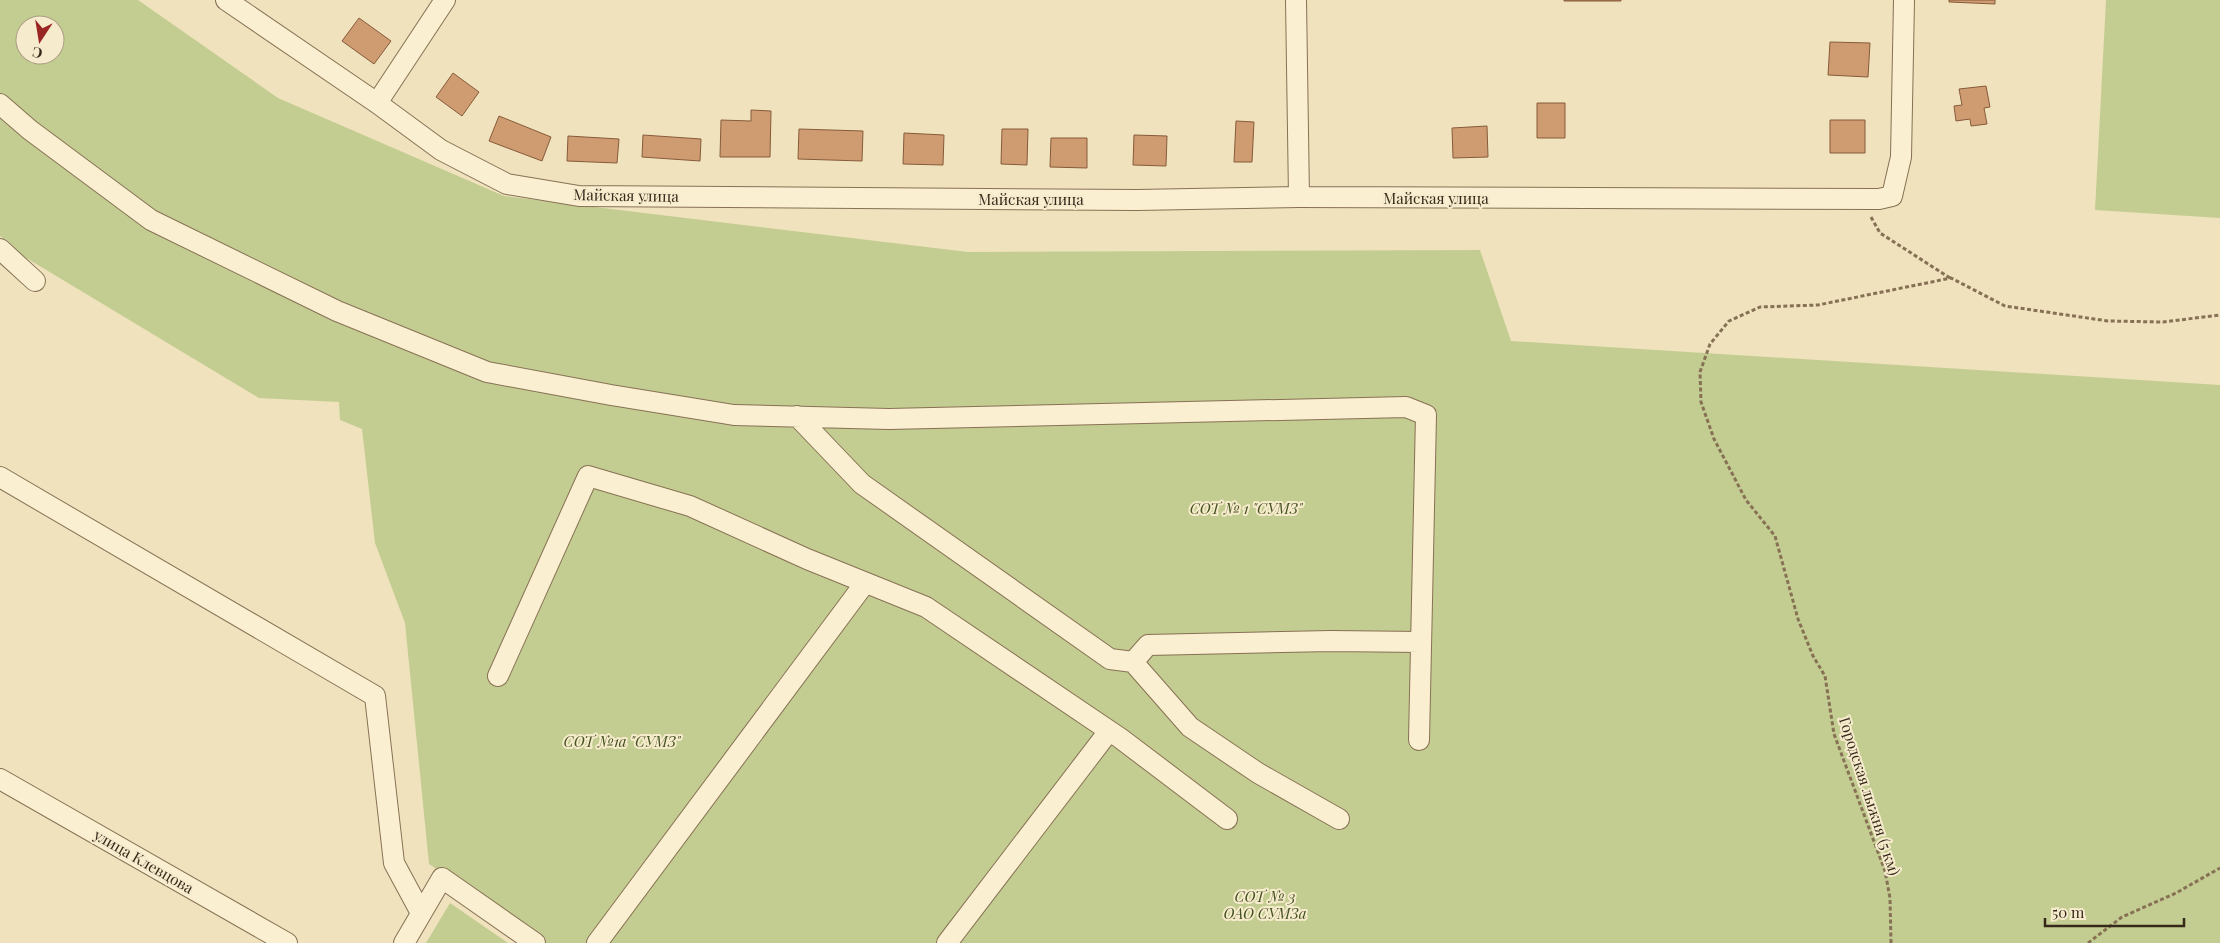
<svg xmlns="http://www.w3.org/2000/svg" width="2220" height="943" viewBox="0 0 2220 943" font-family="'Playfair Display',serif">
<rect width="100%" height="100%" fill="#efe2bd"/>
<path fill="#c4cd91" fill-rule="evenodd" d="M0 0H138L278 98 504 196 968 252 1480 250 1511 341 2220 385V943H545L429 864 405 623 375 543 362 429 340 420 339 402 259 398 23 256 0 236ZM25 25H55V55H25Z
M2106 0H2220V218L2095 210Z
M450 903 508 943H426Z"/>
<path fill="#cf9b71" stroke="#875b3a" d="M1564 0H1621V1H1564Z
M1949 0H1995V4L1949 2Z
M359 18 391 41 374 64 342 41Z
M1830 42 1870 43 1868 77 1828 75Z
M453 73 479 92 462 116 436 97Z
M1986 86 1990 107 1984 108 1987 124 1971 126 1970 119 1956 121 1954 106 1962 105 1959 89Z
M1537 103H1565V138H1537Z
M751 110 771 111 770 157H720L721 120 751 121Z
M499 116 551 137 542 161 489 141Z
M1830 120H1865V153H1830Z
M1236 121 1254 122 1252 162H1234Z
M1487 126 1488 157 1453 158 1452 128Z
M799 129 863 131 862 161 798 159Z
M1002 129H1028L1027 165 1001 164Z
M904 133 944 135 943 165 903 164Z
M643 135 701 139 700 161 642 157Z
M1134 135 1167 136 1166 166 1133 165Z
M568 136 619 139 617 163 567 161Z
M1051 138H1087V168L1050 167Z"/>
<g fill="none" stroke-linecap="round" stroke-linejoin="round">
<defs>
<path id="minor" d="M226 0 377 103 441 150 507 184 579 196 1137 200 1299 197 1879 199 1892 196 1901 157 1904 0
M1296 0 1299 197
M377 103 445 0
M0 104 30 130 151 220 337 311 487 372 611 395 734 415 889 419 1406 407 1426 415 1419 740
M0 249 35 281
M797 416 862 484 1110 659 1133 662 1190 727 1258 773 1339 819
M0 477 375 696 394 863 421 913
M1133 662 1148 645 1331 641 1421 642
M498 676 588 476 690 506 807 559 926 607 1120 738 1227 819
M0 779 287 943
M404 943 442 878 535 943
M597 943 865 583
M947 943 1109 731"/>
</defs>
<use href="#minor" stroke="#877155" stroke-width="22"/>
<path stroke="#877155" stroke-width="3" stroke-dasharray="4 2.5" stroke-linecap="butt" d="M1871 217 1880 233 1950 278
M1891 943 1890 898 1885 871 1834 734 1825 676 1813 656 1798 619 1775 536 1746 500 1714 439 1701 402 1700 372 1710 344 1729 321 1760 307 1818 305 1951 278 2005 306 2108 321 2163 322 2220 315
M2088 943 2122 917 2176 893 2220 868"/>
<use href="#minor" stroke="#faefd0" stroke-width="20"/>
</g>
<g text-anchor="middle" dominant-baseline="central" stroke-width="4" stroke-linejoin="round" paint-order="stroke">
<g font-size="15" fill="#36291b" stroke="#f6ebcc">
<text transform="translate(626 195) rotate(1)">Майская улица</text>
<text x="1436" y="198">Майская улица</text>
<text x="1031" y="199">Майская улица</text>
<text transform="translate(1870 796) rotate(72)">Городская лыжня (5 км)</text>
<text transform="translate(144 861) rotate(30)">улица Клевцова</text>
</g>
<g font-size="15" font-style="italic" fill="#455321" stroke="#f6ebcc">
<text x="1246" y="508">СОТ № 1 "СУМЗ"</text>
<text x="622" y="741">СОТ №1а "СУМЗ"</text>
<text x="1265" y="896">СОТ № 3<tspan x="1265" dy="17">ОАО СУМЗа</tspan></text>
</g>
</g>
<g transform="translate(40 40) rotate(192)"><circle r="24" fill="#f6ebcc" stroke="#a99d85"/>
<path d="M0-4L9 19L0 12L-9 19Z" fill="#992623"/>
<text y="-8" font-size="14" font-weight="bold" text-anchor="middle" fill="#36291b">С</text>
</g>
<path d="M2045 918v8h139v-8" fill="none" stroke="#36291b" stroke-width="2.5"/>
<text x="2052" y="918" font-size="15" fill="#36291b" stroke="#f6ebcc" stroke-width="4" paint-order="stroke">50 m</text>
</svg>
